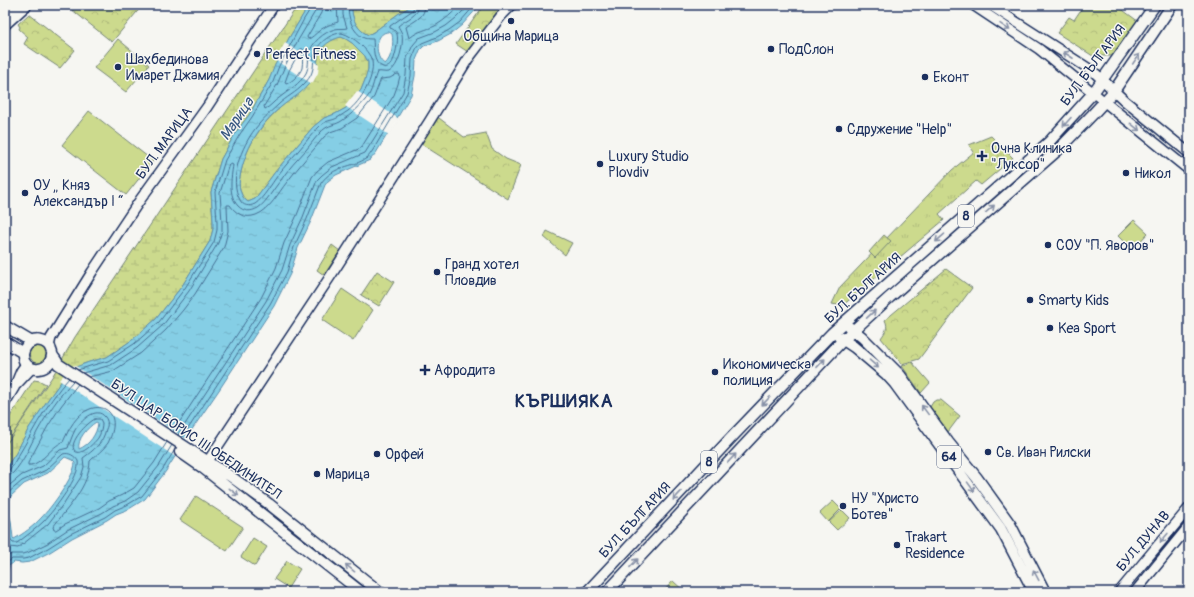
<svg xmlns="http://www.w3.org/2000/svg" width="1194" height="597" viewBox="0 0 1194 597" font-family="Pangolin,sans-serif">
<defs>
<pattern id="grass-tufts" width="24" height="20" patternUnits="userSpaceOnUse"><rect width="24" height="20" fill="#ccda8d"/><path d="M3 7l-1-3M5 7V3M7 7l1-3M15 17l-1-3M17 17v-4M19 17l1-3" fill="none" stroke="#afbb7c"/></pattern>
<pattern id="forest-crowns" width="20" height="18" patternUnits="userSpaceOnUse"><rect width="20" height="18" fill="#ccda8d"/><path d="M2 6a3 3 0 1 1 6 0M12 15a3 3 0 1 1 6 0" fill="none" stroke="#afbb7c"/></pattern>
<pattern id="wetland-marsh" width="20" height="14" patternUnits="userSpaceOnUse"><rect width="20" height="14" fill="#ccda8d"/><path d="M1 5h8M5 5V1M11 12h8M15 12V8" fill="none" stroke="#afbb7c"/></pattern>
<pattern id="water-ripples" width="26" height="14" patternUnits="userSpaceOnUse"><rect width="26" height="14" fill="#85cee5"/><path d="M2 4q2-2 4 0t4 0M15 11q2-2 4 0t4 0" fill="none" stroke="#72b1c7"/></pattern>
</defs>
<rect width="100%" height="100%" fill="#f6f6f2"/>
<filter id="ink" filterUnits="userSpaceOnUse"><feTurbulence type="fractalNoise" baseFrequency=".025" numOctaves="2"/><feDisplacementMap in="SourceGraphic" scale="8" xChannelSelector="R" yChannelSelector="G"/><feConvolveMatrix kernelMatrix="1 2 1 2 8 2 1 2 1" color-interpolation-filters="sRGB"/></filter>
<g filter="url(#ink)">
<path fill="url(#grass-tufts)" stroke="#748476" d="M991 136 1013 158 981 185 976 181 939 214 944 220 842 306 832 304 840 287 952 170 974 152 969 145Z
M912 362 930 383 921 393 902 366Z
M936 400H941L960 416 948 432 930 407 933 402Z"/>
<path fill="url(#forest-crowns)" stroke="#748476" d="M66 5H135L141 7 112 42Z
M484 5H504L468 52 456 44Z
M1084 5H1116L1139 22 1115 56H1093L1057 33 1069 17 1074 20Z
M29 14 75 50 60 68 24 44 28 37 19 29 20 27 18 24Z
M435 115 464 137 486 133 492 149 506 159 521 165 508 199 418 142Z
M884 235 891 241 875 258 869 252Z
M332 245 340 251 324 275 317 270Z
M946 269 972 288 919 359 902 364 881 338C885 332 889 328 885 320Z
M377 271 394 282 379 306 361 295Z
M34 380 40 381 46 384 5 446V424Z"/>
<path fill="url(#wetland-marsh)" stroke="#748476" d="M298 5H309L289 38 276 65 269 80 249 115 236 132 221 159 211 192 213 221V229L210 241 182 286 156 319 132 340 107 357 83 364 63 379 49 398 29 428 16 453 5 469V446L52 377 75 337Z
M352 5H413L398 14 375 31 368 35C356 29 351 18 352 5Z
M341 37 346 39 352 43 365 56 368 62V69L365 80 361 90 346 108 335 114 324 118 313 127 275 172 255 199 248 202C240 197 238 185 240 177 245 149 259 126 281 107 290 99 298 96 306 86 309 82 313 78 316 74 318 69 317 63 318 58 319 47 330 39 341 37Z"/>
<path fill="#ccda8d" stroke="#748476" d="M118 39 149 65 126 92 94 68Z
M89 111 153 161 126 195 62 145Z
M1134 220 1148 233 1132 250 1118 236Z
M547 231 572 243 565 255 544 237Z
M342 289 373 310 353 341 322 320Z
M37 346C58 348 39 373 31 359 27 353 31 348 37 346Z
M196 496 243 527 227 551 180 520Z
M833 501 841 509 828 522 820 513Z
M842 510 850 518 837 530 829 522Z
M253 538 267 547 255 566 241 557Z
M287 561 300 569 288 588 274 579Z
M673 581 685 592H663Z"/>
<path fill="url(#water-ripples)" stroke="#5b8eaf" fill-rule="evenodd" d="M309 5H352C351 17 356 29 368 35L375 31 398 14 413 5H480L462 25 451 34 438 41 424 46 420 50 416 60 415 76 411 95 376 153 370 160 336 175 328 181 325 185 311 221 298 248 290 274 274 306 219 390 191 431 166 471 145 499 129 509 116 514 107 520 72 538 50 552 30 562 22 563 14 562 9 566 5 583V469L16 453 29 428 49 398 63 379 73 368 89 362 107 357 132 340 156 319 182 286 210 241 213 229V221L211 192 221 159 236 132 249 115 269 80 275 65 289 38ZM389 32 392 34C394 43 392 58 385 64 374 59 374 31 389 32ZM341 37 346 39 352 43 365 56 368 62V69L365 80 361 90 346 108 335 114 324 118 313 127 275 172 255 199 248 202C240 197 238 185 240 177 245 149 259 125 281 107 289 100 300 95 307 86 310 83 314 78 316 74 318 68 316 61 318 55 321 46 332 39 341 37ZM96 422 98 423C97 434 89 445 79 449 77 439 87 428 96 422ZM65 457 72 460 75 463C74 477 51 508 41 518 34 526 23 534 14 539L13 538 11 521 7 507 11 496 24 484 48 473Z"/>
<path fill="#f6f6f2" d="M285 43 319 65 318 73 312 84 275 60Z
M357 91 399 119 389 135 345 106Z
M74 365 188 440 177 458 59 380 71 367Z"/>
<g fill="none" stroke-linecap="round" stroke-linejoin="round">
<path stroke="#456f94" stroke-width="1" d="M317 5 316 10 297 42 284 68 277 85 264 106 265 109C270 107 274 101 279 98 289 90 300 84 306 73 309 67 308 60 309 54 311 43 324 32 335 29 339 28 343 29 347 28L343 15V5
M323 5 321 13 307 37 308 39C312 38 315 34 319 31 325 26 331 24 338 22L337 5
M348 5C348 18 352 32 364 38 367 39 371 39 373 39 374 47 372 64 383 67 386 68 389 67 391 64 395 60 399 40 397 34 395 30 393 29 390 28V26L413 10 414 5
M425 5C425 18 415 20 406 27L409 38 411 37C418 31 426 30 435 26 445 20 453 13 460 5
M342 33C349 35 354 39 360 44 365 49 370 54 372 61 375 78 361 101 348 111 343 114 337 119 332 120 327 121 325 122 321 125 313 132 306 142 299 150 292 158 285 166 278 175 272 183 263 199 255 204 249 207 243 206 240 200 228 179 242 146 255 129 261 121 270 112 278 105 286 97 296 93 304 84 307 81 311 76 312 72 314 67 313 61 314 57 316 44 330 33 342 33Z
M301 49H303L304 51C302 56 303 62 302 68 300 74 292 82 286 84L285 82 289 71Z
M78 370 90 366 108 361 134 344 159 322 185 288 214 242 217 230V222L215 192 225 160 240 134 252 117 273 82 279 66 304 19 311 8 312 5
M83 373 111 365 137 348 163 325 189 291 218 243 222 231V222L220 193 229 164H231L233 165C231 179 228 195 238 206 244 212 251 212 258 208 266 203 274 188 281 180 288 169 298 159 306 150 311 144 315 138 320 133 327 125 332 126 340 122 351 115 362 105 369 95 373 88 374 79 377 72 381 71 385 73 389 72 399 67 404 44 402 34 401 31 399 28 398 26 406 19 419 16 419 5
M89 377 113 371 141 353 166 330 183 310 195 294 224 247 228 231 227 205H230C236 214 245 219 256 215 270 210 278 193 287 182 299 166 312 152 324 137L330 132 342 128 357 118 374 97 381 79 390 78 397 74H399L400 76 398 84 394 95 361 148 328 162 317 171 312 177 297 215 284 243 276 268 261 298 173 432
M78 384 61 406 48 426 28 463V465C41 466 51 446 63 442 69 429 76 414 90 409 95 407 101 407 105 409 118 416 113 433 108 443 103 450 96 455 90 461 89 487 68 507 53 527L54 530H56L65 524 99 508 109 501 122 495 134 488 154 463 167 442
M95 419H100L102 423C102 428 101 433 98 438 95 442 81 457 75 451 67 443 88 422 95 419Z
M178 435 266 301 282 270 290 245 303 217 317 180 322 175 332 167 365 153 403 92 406 75 407 58 413 45 419 38 435 32 446 26 456 18 469 5
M182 438 270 304 287 272 294 247 307 219 321 183C334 165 352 168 367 158 369 156 371 153 373 150L407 93 411 76 412 59 417 47 422 43 437 37 449 30 460 22 475 5
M5 471H8L10 469C30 439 44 405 69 378
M5 476C8 476 11 475 13 473 24 461 30 446 37 432 47 414 59 396 73 381
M5 489 22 475 43 466 60 450 68 448C70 442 72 436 75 430 80 422 96 405 105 417 108 421 108 425 106 429 103 443 94 450 83 458L84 467 81 477 64 503 48 524 18 548 10 547 5 542
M5 499 8 493 22 481 46 470 63 454C69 452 75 456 78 461 81 476 54 510 44 521 36 529 26 536 17 543H13C7 538 8 524 5 515
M5 557 12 554H22L27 553 46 544 67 530 102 513 113 506 125 501 138 492 159 466 172 445
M5 566 8 562 12 559H23L29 558 48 548 70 534 105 517 115 510 127 505 142 496 163 469 174 451"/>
<defs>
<path id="secondary" d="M973 5 1039 49 1189 170
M990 5 1094 72 1125 101 1189 153
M5 15 18 5
M5 25 27 5
M49 346 51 338 92 272 140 200 207 107 274 5
M16 385 32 368
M5 403 14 388 21 371 26 364
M208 461 330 277 429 122 468 59 501 16 512 5
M1119 592 1189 508
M1135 592 1189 526"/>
<path id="primary" d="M5 326 32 342
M849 327 862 337 900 375 948 442 977 478 1010 524 1045 592
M839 337 854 347 886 374 895 384 1001 529 1034 592
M5 342 23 353
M52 355C50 375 22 373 23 354 24 349 27 344 31 342 39 338 49 342 51 350 53 355 51 351 53 356 55 359 57 361 58 364L230 476 269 504 380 592
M180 452 203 468 361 592
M587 592 731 438 832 333 1049 142 1093 93 1155 5
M607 592 843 340 890 297 1058 150 1092 115 1114 91 1172 5"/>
</defs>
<use href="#secondary" stroke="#1b2f5e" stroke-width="12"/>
<use href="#primary" stroke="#1b2f5e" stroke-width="13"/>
<use href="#secondary" stroke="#f6f6f2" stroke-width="9"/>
<use href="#primary" stroke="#f6f6f2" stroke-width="10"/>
</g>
<defs><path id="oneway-shaft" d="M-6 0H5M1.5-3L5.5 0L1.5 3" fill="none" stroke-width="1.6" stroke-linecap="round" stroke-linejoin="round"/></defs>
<g stroke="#8892a8">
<use href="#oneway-shaft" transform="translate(1005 27) rotate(34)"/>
<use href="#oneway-shaft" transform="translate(1068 55) rotate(-147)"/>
<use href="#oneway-shaft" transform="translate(1136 59) rotate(-56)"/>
<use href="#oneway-shaft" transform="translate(1067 122) rotate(132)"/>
<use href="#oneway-shaft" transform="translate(1135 127) rotate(39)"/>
<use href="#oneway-shaft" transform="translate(990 209) rotate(-41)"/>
<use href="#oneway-shaft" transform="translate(940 238) rotate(139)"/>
<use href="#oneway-shaft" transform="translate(871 314) rotate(-43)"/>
<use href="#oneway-shaft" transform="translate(821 363) rotate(-47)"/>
<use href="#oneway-shaft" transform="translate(874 364) rotate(41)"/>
<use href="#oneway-shaft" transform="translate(766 401) rotate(134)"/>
<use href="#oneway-shaft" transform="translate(925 410) rotate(-126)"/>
<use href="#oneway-shaft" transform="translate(732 458) rotate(-47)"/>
<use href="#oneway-shaft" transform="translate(971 487) rotate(54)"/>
<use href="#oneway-shaft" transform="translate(234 492) rotate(38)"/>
<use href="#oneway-shaft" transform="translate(677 496) rotate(133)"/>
<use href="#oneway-shaft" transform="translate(1164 538) rotate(130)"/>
<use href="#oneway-shaft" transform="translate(634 563) rotate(-47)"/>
<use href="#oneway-shaft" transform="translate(350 568) rotate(-141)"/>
<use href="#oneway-shaft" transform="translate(1036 575) rotate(-118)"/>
</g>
</g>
<g fill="#1b2f5e" stroke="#f6f6f2" stroke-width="1.5">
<circle cx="511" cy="21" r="4"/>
<circle cx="771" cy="49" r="4"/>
<circle cx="257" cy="54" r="4"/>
<circle cx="118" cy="67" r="4"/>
<circle cx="925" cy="77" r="4"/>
<circle cx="839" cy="129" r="4"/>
<path d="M980 150h4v4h4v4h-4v4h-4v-4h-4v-4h4z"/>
<circle cx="600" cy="164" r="4"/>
<circle cx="1126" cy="173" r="4"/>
<circle cx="25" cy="193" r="4"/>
<circle cx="1048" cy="245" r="4"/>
<circle cx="437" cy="272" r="4"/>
<circle cx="1030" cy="300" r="4"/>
<circle cx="1050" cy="328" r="4"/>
<path d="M423 364h4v4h4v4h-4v4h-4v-4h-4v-4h4z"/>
<circle cx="715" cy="372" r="4"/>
<circle cx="988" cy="452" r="4"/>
<circle cx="377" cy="454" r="4"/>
<circle cx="317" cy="474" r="4"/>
<circle cx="843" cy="506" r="4"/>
<circle cx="897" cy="545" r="4"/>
</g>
<g text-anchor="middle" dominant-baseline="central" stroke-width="3" stroke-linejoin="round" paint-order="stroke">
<g fill="#f6f6f2" stroke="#5d6b8a" stroke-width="1">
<rect x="958" y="205" width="16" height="22" rx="3"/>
<rect x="937" y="446" width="24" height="22" rx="3"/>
<rect x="701" y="451" width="16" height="22" rx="3"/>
</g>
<g font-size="13" font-weight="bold" fill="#1b2f5e">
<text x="966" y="216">8</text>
<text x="949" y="457">64</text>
<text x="709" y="462">8</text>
</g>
<g font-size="14" fill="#1b2f5e" stroke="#f6f6f2" text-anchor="start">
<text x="511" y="36" text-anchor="middle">Община Марица</text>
<text x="779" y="49">ПодСлон</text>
<text x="265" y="54">Perfect Fitness</text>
<text x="126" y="59">Шахбединова<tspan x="126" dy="16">Имарет Джамия</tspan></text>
<text x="933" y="77">Еконт</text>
<text x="847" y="129">Сдружение "Help"</text>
<text x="991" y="148">Очна Клиника<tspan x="991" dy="16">"Луксор"</tspan></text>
<text x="608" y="156">Luxury Studio<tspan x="608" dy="16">Plovdiv</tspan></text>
<text x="1134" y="173">Никол</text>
<text x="33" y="185">ОУ „ Княз<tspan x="33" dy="16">Александър I “</tspan></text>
<text x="1056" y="245">СОУ "П. Яворов"</text>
<text x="445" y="264">Гранд хотел<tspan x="445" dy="16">Пловдив</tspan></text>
<text x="1038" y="300">Smarty Kids</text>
<text x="1058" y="328">Kea Sport</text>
<text x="723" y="364">Икономическа<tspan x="723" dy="16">полиция</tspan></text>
<text x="434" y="370">Афродита</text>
<text x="996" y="452">Св. Иван Рилски</text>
<text x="385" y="454">Орфей</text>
<text x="325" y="474">Марица</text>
<text x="851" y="498">НУ "Христо<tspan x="851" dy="16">Ботев"</tspan></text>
<text x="905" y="537">Trakart<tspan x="905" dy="16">Residence</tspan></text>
</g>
<g font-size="14" fill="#1b2f5e" stroke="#f6f6f2">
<text transform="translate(1093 65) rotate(-53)">БУЛ. БЪЛГАРИЯ</text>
<text transform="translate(164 143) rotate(-54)">БУЛ. МАРИЦА</text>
<text transform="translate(863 288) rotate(-42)">БУЛ. БЪЛГАРИЯ</text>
<text transform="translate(196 439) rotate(34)">БУЛ. ЦАР БОРИС III ОБЕДИНИТЕЛ</text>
<text transform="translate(635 520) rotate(-47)">БУЛ. БЪЛГАРИЯ</text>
<text transform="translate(1143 541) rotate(-50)">БУЛ. ДУНАВ</text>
</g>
<g font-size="15" font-style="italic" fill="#365780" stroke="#f6f6f2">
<text transform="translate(237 119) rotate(-56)">Марица</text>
</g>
<g font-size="18" font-weight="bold" letter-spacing="1" fill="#1b2f5e" stroke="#f6f6f2">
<text x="564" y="401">КЪРШИЯКА</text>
</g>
</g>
<rect width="1194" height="597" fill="none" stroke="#f6f6f2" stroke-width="20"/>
<rect x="10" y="10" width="1174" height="577" fill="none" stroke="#1b2f5e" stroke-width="1.5" filter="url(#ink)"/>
</svg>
